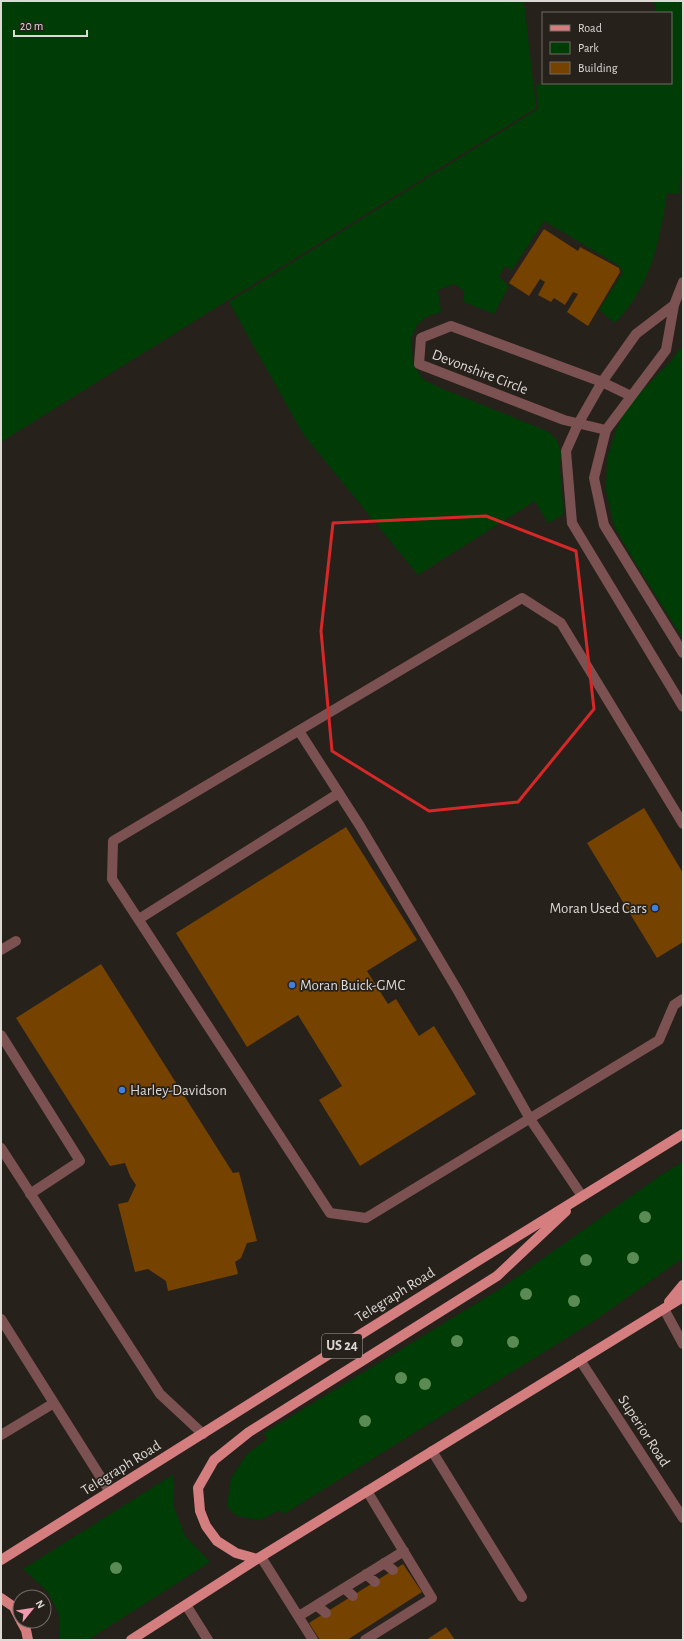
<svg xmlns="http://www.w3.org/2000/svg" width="684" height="1641" viewBox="0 0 684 1641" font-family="'Alegreya Sans',sans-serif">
<rect width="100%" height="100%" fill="#27211b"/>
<path fill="#003c05" d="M1 1H524L536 108 1 442Z
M652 1H683V153L679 194 667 193C660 241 651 286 615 323L599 310 623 272 618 265 544 221 512 270 505 266 499 277 509 286 494 314 464 302V291L454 284 438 290 441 312 426 317 417 325 411 339 413 364 423 379 438 387 547 431 557 440 561 452 560 470 564 514 548 523 535 501 418 575 303 434 229 302 538 109 536 86 543 82 671 83V13H654L656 6Z
M683 345V639L631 556 614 526 606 490 607 459 616 430 623 415 633 400 670 362Z
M683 1162V1258L594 1321 284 1514 280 1510 260 1520 237 1516 227 1507 231 1478 247 1454 267 1439 264 1433 500 1289 664 1173Z
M174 1474 173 1505 185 1536 210 1562 88 1640H60V1617L48 1592 23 1569Z"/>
<path fill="#754200" d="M544 229 578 251 580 247 619 268 620 272 588 326 567 312 578 294 573 292 565 305 554 298 551 302 538 295 545 282 540 279 529 296 509 283Z
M644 808 683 873V942L657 958 587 843Z
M346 827 417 940 367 971 388 1004 396 999 419 1036 434 1026 476 1094 360 1166 319 1100 342 1086 298 1015 247 1047 176 933Z
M101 964 233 1173 239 1172 257 1241 247 1243 241 1258 235 1262 238 1274 168 1291 166 1281 148 1269 135 1272 118 1204 128 1202 136 1185 130 1176 125 1163 110 1166 16 1018Z
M403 1564 422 1592 347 1640H320L309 1623Z
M446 1627 455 1640H426Z"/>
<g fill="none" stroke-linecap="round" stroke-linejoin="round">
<path stroke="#7b5151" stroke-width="10" d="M299 731 360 826 458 991 530 1119 582 1196
M683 824 561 623 522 598 113 841 112 879 330 1213 366 1218 659 1040 674 1005 683 999
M139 919 339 793
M1 950 16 941
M1 1035 80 1161 30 1194
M1 1148 160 1394 203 1434
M664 1309 683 1344
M1 1319 110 1492
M1 1435 54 1403
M432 1451 522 1597
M261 1557 313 1640
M384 1563 393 1570
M366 1574 375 1582
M344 1588 353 1596
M186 1605 208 1640
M317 1606 326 1613
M299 1616 404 1551
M365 1640 432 1598 367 1491"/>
<path stroke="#7b5151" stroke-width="10" d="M683 282 674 305 666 350 606 430 594 478 604 525 683 653
M674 305 636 334 602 382 578 424 566 451 572 523 683 707
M606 430 564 420 419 364 421 338 451 326 602 382 631 396
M580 1360 683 1518"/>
<path stroke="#d47e7f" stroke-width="10" d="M669 1302 683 1285
M257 1559 236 1553 217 1541 206 1526 200 1511 198 1488 214 1460 249 1432 497 1276 566 1211
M1 1560 476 1262 683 1134
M1 1598 14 1607 20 1619
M21 1621 26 1630 28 1640
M131 1640 257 1559 683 1297"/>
</g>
<g fill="#5b8b55">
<circle cx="645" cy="1217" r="6"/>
<circle cx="633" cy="1258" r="6"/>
<circle cx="586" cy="1260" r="6"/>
<circle cx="526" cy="1294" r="6"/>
<circle cx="574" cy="1301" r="6"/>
<circle cx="457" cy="1341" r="6"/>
<circle cx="513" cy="1342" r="6"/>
<circle cx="401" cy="1378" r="6"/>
<circle cx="425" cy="1384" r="6"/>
<circle cx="365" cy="1421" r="6"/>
<circle cx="116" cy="1568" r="6"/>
</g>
<path fill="none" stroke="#d62828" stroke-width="3" stroke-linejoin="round" d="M486 516 576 551 594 709 518 802 429 811 332 751 321 631 333 523Z"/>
<g fill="#3f7fe0" stroke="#27211b" stroke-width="1.5">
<circle cx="655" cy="908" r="4"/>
<circle cx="292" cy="985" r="4"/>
<circle cx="122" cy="1090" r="4"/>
</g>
<g text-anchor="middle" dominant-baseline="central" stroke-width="3.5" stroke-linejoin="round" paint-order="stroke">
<rect fill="#27211b" stroke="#a6a29d" stroke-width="1" x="322" y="1334" width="40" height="24" rx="3"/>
<g font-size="14" font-weight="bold" fill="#ddd9d5">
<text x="342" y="1346">US 24</text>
</g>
<g font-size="15" fill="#ddd9d5" stroke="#27211b">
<text transform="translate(480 372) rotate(21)">Devonshire Circle</text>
<text transform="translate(395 1295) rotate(-32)">Telegraph Road</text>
<text transform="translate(644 1431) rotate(57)">Superior Road</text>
<text transform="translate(121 1468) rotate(-32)">Telegraph Road</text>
</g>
<g font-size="15" fill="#ddd9d5" stroke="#27211b" text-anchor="start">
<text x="647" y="908" text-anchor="end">Moran Used Cars</text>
<text x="300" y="985">Moran Buick-GMC</text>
<text x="130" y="1090">Harley-Davidson</text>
</g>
</g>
<rect width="684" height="1641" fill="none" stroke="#ddd9d5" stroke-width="4"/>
<rect x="542" y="12" width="130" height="72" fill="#27211b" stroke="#706b65"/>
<rect x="550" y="25" width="20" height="6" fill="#d47e7f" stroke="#706b65"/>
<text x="578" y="32" font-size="12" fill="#ddd9d5">Road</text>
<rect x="550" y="42" width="20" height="12" fill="#003c05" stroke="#706b65"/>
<text x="578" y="52" font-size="12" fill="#ddd9d5">Park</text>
<rect x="550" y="62" width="20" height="12" fill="#754200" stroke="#706b65"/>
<text x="578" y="72" font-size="12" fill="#ddd9d5">Building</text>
<g transform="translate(32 1609) rotate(60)"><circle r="19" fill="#27211b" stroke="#706b65"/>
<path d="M0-3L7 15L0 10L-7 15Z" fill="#f29aad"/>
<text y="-6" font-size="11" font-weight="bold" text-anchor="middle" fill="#ddd9d5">N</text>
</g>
<path d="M14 30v6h73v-6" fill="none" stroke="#ddd9d5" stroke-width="2"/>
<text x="20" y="30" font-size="12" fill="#ddd9d5" stroke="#27211b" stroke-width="3" paint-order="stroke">20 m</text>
</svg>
